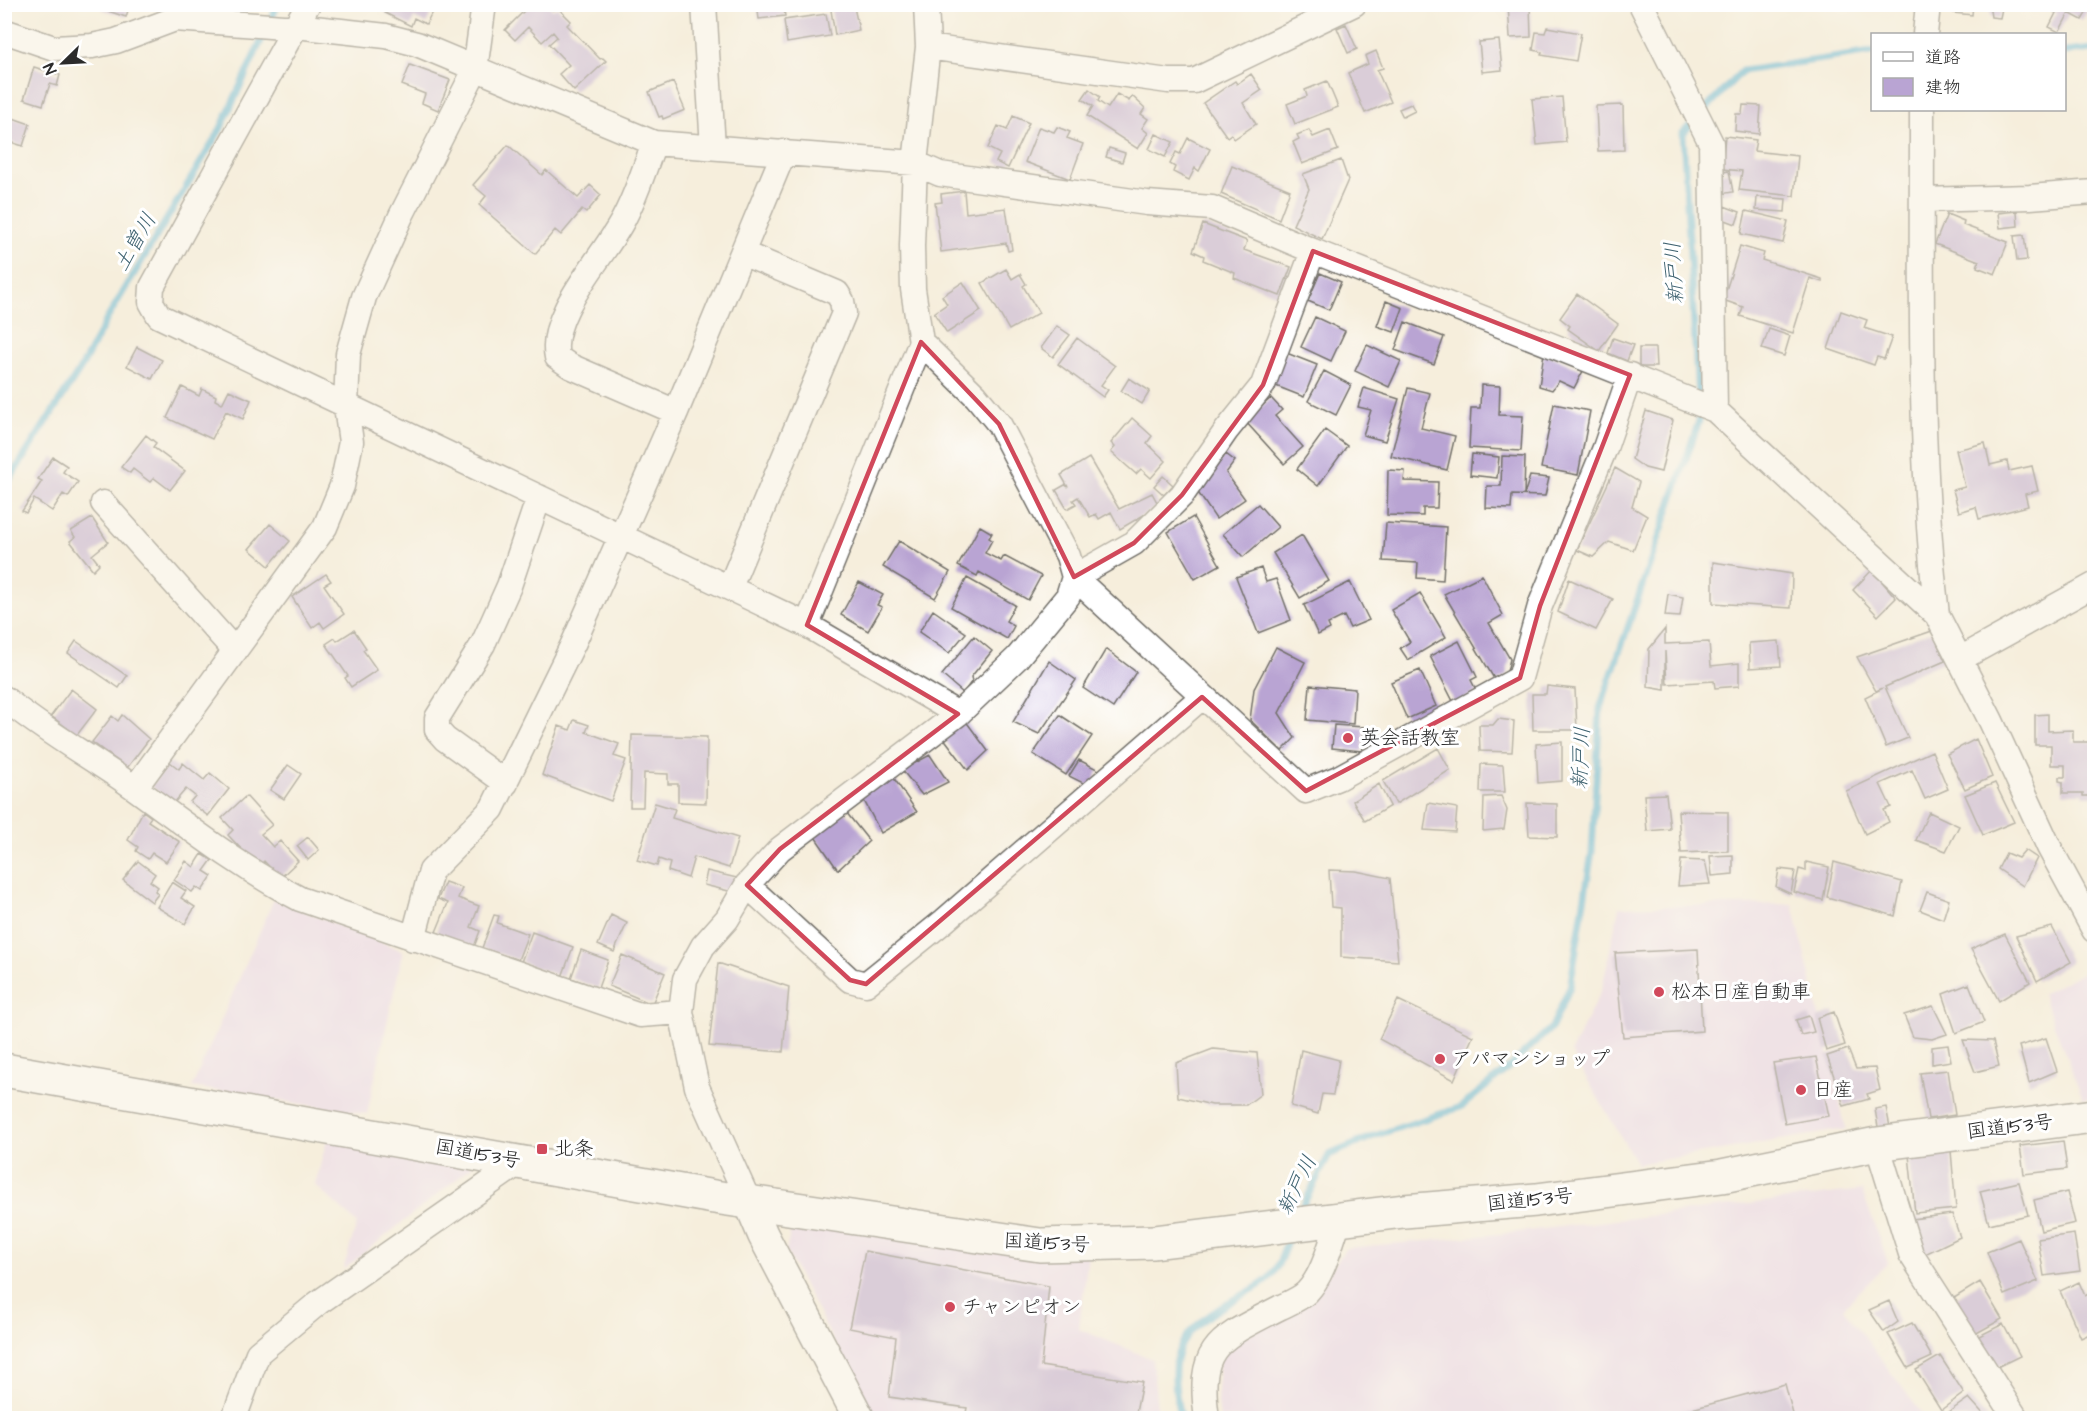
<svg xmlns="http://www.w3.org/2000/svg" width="2099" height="1423" viewBox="0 0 2099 1423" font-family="'Architects Daughter','Klee One',sans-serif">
<rect width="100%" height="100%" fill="#fff"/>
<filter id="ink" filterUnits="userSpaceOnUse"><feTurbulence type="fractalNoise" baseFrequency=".0167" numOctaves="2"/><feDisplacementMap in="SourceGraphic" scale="12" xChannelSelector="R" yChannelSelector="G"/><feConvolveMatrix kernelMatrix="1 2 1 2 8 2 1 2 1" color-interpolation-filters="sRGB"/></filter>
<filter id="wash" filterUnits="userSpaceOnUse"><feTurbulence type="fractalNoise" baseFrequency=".008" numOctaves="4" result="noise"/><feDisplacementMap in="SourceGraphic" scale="24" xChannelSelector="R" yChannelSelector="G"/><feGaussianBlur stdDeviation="1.35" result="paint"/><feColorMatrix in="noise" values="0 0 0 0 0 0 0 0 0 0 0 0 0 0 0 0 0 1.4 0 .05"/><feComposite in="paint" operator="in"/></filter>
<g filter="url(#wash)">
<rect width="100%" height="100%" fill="#f6eedc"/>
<path fill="#e7d2ef" d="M274 899 403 951 367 1114 192 1087Z
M1793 904 1846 1129 1637 1164 1571 1052 1602 988 1619 907Z
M2094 967V1097L2083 1099 2042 994Z
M328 1136 474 1165 343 1270 357 1223 315 1185Z
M1862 1190 1888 1263 1843 1308 1925 1418H1220L1217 1393 1220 1352 1315 1293 1346 1248 1500 1234Z
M823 1225 1088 1256 1079 1329 1152 1359 1158 1418 873 1416 786 1251 791 1228 820 1232Z"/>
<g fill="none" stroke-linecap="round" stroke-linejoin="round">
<path stroke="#59b2d6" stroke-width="7" d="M2064 52 2094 49
M1698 398 1683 133 1742 71 1872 52
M4 488 82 366 107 319 220 130 278 4
M1298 1215 1329 1155 1374 1136 1461 1107 1507 1069 1552 1027 1570 987 1592 852 1600 708 1699 421V409
M1180 1418C1168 1354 1174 1335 1232 1301 1243 1294 1258 1288 1268 1279 1279 1269 1285 1247 1290 1234"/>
</g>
<g id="blocks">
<path fill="#b9a4d3" d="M103 4H130L126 17 102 9Z
M531 4H548L553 10 557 7 571 21 567 25 600 59 603 58 606 61 574 91 559 74 569 65 549 44 557 37 553 32 542 42 528 27 515 40 505 30Z
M757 4H783L785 16 759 19Z
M787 4H817V6L788 11Z
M830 4H845L846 9 854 7 859 30 835 35Z
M1508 4H1530L1531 37 1510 38Z
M1955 4H1973L1972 15 1954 13Z
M1989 4H2006L2002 8 2000 18 1991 17Z
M2054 4H2094V10L2093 13 2088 10 2082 20 2069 13 2059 32 2049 27 2056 13 2051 10Z
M389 5H432L435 6 426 24 414 18 411 26 385 13Z
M826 14 830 36 787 43 784 20Z
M1346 24 1357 49 1348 53 1337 28Z
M1547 27 1581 33 1576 61 1541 55 1542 52 1533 50 1536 32 1545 33Z
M1499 40 1502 70 1482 72 1479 42Z
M1376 51 1383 68 1377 70 1391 102 1365 113 1348 73 1368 64 1365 56Z
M410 65 450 80 438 110 422 103 425 94 402 85Z
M34 67 60 75 57 86 50 84 43 105 24 99Z
M1251 74 1262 90 1243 103 1256 124 1234 139 1231 134 1227 137 1203 103 1235 81 1237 84Z
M1327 81 1338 107 1295 124 1287 104 1307 96 1305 90Z
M673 82 685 110 663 119 662 116 659 117 649 92Z
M1089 89 1100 97 1098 101 1108 108 1117 94 1129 101 1132 96 1145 108 1141 114 1148 119 1142 128 1148 133 1138 149 1087 116 1093 106 1082 99Z
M1562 97 1566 142 1537 145 1532 99Z
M1411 104 1415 111 1403 117 1399 109Z
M1623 105 1624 150 1598 151 1596 106Z
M1743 105 1761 106 1759 134 1735 131 1736 114H1742Z
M4 115 30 124 23 146 4 140Z
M1013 116 1029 123 1008 168 996 162 1000 154 988 148 998 126 1007 130Z
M1039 127 1054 132 1057 127 1070 132 1067 138 1083 144 1070 179 1025 162Z
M1309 130 1313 137 1330 130 1338 150 1302 164 1293 142 1299 139 1297 135Z
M1156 134 1173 142 1165 157 1149 149Z
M1725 136 1756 140 1754 151 1798 156 1794 196 1739 190 1742 171 1722 169Z
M1188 138 1210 149 1199 171 1195 168 1189 180 1173 172 1175 167 1170 164 1176 152 1180 154Z
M508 145 542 175 546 170 578 198 590 185 601 195 586 213 582 210 561 235 555 230 535 254 479 205 486 196 473 185Z
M1109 148 1125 153 1122 162 1106 157Z
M1341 160 1348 180 1322 239 1293 225 1309 189 1303 174Z
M1232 166 1290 190 1279 219 1221 194Z
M1729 171 1733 192 1721 194 1718 173Z
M964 191 966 213 1006 208 1012 250 1008 251 1006 243 941 252 935 203 942 202 941 194Z
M1757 197 1786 199 1785 212 1756 210Z
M1724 206 1740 212 1736 224 1720 218Z
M1746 211 1788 221 1783 243 1741 234Z
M2017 211 2018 226 2000 228 1998 213Z
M1947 214 1964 221 1963 225 2008 242 1995 274 1977 267 1979 261 1935 244Z
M1203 224 1247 241 1244 250 1291 267 1280 296 1234 278 1235 273 1203 260 1204 256 1193 251Z
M2024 235 2027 260 2017 261 2014 236Z
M1740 246 1764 253 1762 260 1822 279V282L1810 278 1793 333 1740 316 1743 307 1723 300Z
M1006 269 1012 279 1020 274 1026 284 1023 286 1039 313 1009 330 982 283Z
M1320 273 1341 282 1329 310 1308 301Z
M963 282 981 311 947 333 934 313 947 304 942 296Z
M1577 294 1618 324 1599 351 1568 329 1570 326 1560 318Z
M1386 301 1403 308 1394 332 1377 326Z
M1841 311 1867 320 1864 328 1892 337 1884 359 1877 357 1874 365 1828 349Z
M1315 317 1345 331 1331 361 1301 347Z
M1405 322 1444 337 1434 364 1395 350Z
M1057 326 1070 335 1053 357 1041 348Z
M1769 329 1790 336 1784 356 1762 349Z
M1077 338 1115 366 1101 385 1108 390 1103 397 1058 364Z
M1613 338 1633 345 1627 361 1608 353Z
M1367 345 1401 361 1389 387 1355 371Z
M137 347 162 360 152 379 127 366Z
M1639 348H1655L1656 367H1639Z
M1284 352 1317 365 1304 397 1271 384Z
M1544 353 1583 371 1574 388 1559 381 1552 390 1539 386Z
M1324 371 1351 385 1336 415 1308 401Z
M1129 378 1150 391 1142 404 1121 391Z
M1481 385 1500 386 1499 415 1523 416 1521 451 1469 448 1471 408H1480Z
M182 387 199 396 202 389 216 396 215 400 222 404 229 390 251 400 243 419 226 411 212 439 167 418Z
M1364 388 1399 399 1385 441 1363 435 1371 410 1358 407Z
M1408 388 1430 393 1421 428 1455 436 1447 470 1391 456Z
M1271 398 1282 410 1275 416 1303 447 1284 464 1245 421Z
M1554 404 1590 411 1578 475 1541 468Z
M1646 411 1673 420 1661 472 1645 468 1632 459Z
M1132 418 1152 436 1147 443 1166 461 1151 478 1141 469 1136 474 1111 452 1115 447 1111 443Z
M1325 430 1347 446 1318 486 1297 469Z
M146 435 156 443 153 447 185 471 170 490 154 478 150 482 133 469 130 473 121 467Z
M1985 443 1990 465 2007 461 2009 471 2032 466 2038 491 2025 494 2028 506 1979 519 1976 507 1959 512 1953 490 1965 487 1956 450Z
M1226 454 1235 461 1226 473 1245 499 1216 519 1197 491Z
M1472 454 1499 457 1497 478 1470 475Z
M1502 456 1525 457 1524 495 1530 476 1549 478 1545 496 1512 495 1511 509 1486 508 1487 486H1501Z
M53 457 67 466 63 472 78 482 68 497 63 494 52 511 34 499 26 513 22 511 42 481 38 479Z
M1089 458 1119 509 1152 493 1159 506 1120 529 1111 512 1099 519 1096 514 1090 517 1078 497 1073 500 1076 504 1067 509 1056 490 1065 485 1068 487 1061 475Z
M1615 468 1639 482 1632 507 1647 516 1633 550 1609 542 1593 557 1577 550Z
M1388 470 1405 471 1404 481 1438 482 1437 508H1423V516L1387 515Z
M1163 476 1173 485 1164 495 1154 486Z
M1258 504 1278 527 1243 557 1223 534Z
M1193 517 1220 565 1195 579 1168 532Z
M92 518 108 542 92 555 99 564 93 570 70 541 75 537 71 531Z
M1386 523 1446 527 1443 580 1417 578 1418 563 1383 561Z
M270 524 290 541 269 566 249 549Z
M980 526 992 533 989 538 992 540 985 553 1001 561 1004 556 1041 576 1028 600 979 572 977 576 958 566Z
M1302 535 1329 581 1300 598 1273 553Z
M899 541 950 572 935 598 883 567Z
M1713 562 1792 574 1791 608 1713 603Z
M1261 568 1266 582 1276 579 1291 620 1258 633 1236 577Z
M1872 570 1896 598 1878 616 1853 590Z
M326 574 331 581 324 585 344 614 324 628 320 622 312 628 292 597Z
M1482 575 1503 615 1489 623 1510 659 1506 676 1496 682 1444 594Z
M967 578 1015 605 1006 621 1014 626 1007 639 951 607Z
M1569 579 1613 599 1596 630 1558 612Z
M859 582 883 595 877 605 882 607 868 631 841 615Z
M1350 582 1369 620 1350 628 1344 616 1328 624 1330 629 1318 635 1304 605Z
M1420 593 1446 637 1408 660 1400 648 1410 642 1391 610Z
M1668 594 1683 597 1680 617 1665 616Z
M933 610 966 633 949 653 919 632Z
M1665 629V644L1709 642 1711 666 1739 663V686L1715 688 1714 681 1667 684 1665 651V690L1648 687 1649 649Z
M354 630 366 648 363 650 377 670 351 687 345 678 348 676 326 644 335 638 337 641Z
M1932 631 1945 661 1885 687 1908 738 1886 747 1865 697 1883 688 1876 691 1857 657Z
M974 636 992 651 971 677 972 681 963 693 942 675Z
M76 641 127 676 119 688 68 653Z
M1459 641 1477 677 1471 680 1477 692 1454 703 1430 656Z
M1779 641 1781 666 1750 668 1749 643Z
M1276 647 1305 662 1279 713 1295 738 1282 751 1250 720 1254 689Z
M1106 649 1136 672 1113 708 1083 688Z
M1049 661 1076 680 1039 734 1013 722Z
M1420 670 1436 706 1407 719 1391 682Z
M1310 685 1355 689 1353 724 1307 720Z
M1547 686 1575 689 1577 730H1533L1532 694H1546Z
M71 689 97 709 77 735 51 716Z
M2048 714V731L2073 730V742H2094V796H2083V793H2063V782L2059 781V777H2065V765H2051V745H2035V715Z
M122 715 149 739 127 768 92 742 112 716 118 721Z
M1060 715 1092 736 1066 775 1033 754Z
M1498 719 1514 721 1512 752 1480 751 1479 725H1493Z
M574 720 589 725 586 732 619 744 614 756 626 760 611 801 542 775 559 726 570 730Z
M965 720 988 751 968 770 940 733Z
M1334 725 1364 727 1362 751 1332 748Z
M632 735 707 737 706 803 678 802V784H668V774L644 773 643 807H630Z
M1976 739 1992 777 1965 789 1947 754Z
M1562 742V781L1538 783 1536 744Z
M1438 748 1450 770 1396 804 1383 781Z
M1932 751 1948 789 1925 799 1912 770 1880 784 1891 807 1884 810 1889 822 1865 834 1846 791Z
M930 755 948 782 922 795 902 770Z
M1079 760 1099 770 1091 787 1069 776Z
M170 762 179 769 183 763 204 780 210 773 229 789 208 816 190 802 195 796 186 789 173 804 151 786Z
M1481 764 1503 765 1505 792H1480Z
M288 765 301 774 284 799 270 790Z
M891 774 917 812 881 833 859 791Z
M1995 783 2014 822 1983 835 1965 795Z
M1379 784 1390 806 1365 821 1353 801Z
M1666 794 1670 829 1647 831 1644 795Z
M246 796 272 825 261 834 273 847 280 841 298 861 280 878 264 861 258 867 228 835 233 830 222 818Z
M1501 796 1507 810 1504 829 1483 831 1484 797Z
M655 803 675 809 672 818 738 838 729 868 694 857 688 878 668 871 670 863 659 859 657 866 637 860Z
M1428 803 1457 808 1455 832 1424 830Z
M1527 803 1557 804V837L1529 836Z
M143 811 151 817 148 821 180 842 166 862 152 853 148 859 136 851 138 847 128 840Z
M1678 811 1728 812V851L1681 853Z
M846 812 869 841 838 870 811 831Z
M1929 812 1959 826 1946 851 1916 840Z
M308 837 319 850 308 860 297 846Z
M2025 850 2037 858 2023 886 1998 869 2006 853 2018 858Z
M202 854 212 860 204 871 212 876 202 891 196 887 192 892 174 880 186 861 194 867Z
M1733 855V874L1712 876 1710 856Z
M1681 860 1705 861 1710 884 1678 886Z
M138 861 155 874 150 881 158 887 155 891 158 894 152 902 123 880Z
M1806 862 1829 867 1823 900 1794 892 1799 869 1806 871Z
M1834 862 1902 882 1895 916 1827 897Z
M1779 869 1795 871 1791 894 1776 887Z
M1329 870 1356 871 1390 878 1398 961 1341 957V908L1331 907Z
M707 871 737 878 733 892 704 885Z
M172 882 186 891 181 898 195 907 185 924 157 907Z
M445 882 462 888 458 898 479 906 471 927 480 931 474 947 436 932 448 903 438 899Z
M1927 892 1949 900 1943 919 1920 910Z
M494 915 499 916 497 923 528 934 518 960 482 948Z
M611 915 627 923 614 952 598 945Z
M2052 927 2071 962 2037 981 2016 936Z
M532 932 573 947 562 977 521 962Z
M2005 934 2030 982 1999 1001 1971 949Z
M1698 949 1702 1031 1623 1037 1615 953Z
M581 950 608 960 598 988 571 978Z
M622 955 665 973 652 1004 609 986Z
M718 963 789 987 783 1052 709 1046Z
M1969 984 1984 1022 1956 1033 1943 994Z
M1398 1000 1473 1036 1454 1080 1379 1039Z
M1933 1006 1947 1034 1932 1039 1913 1037 1904 1015Z
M1834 1012 1845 1045 1826 1051 1817 1018Z
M1809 1016 1814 1032 1801 1035 1796 1020Z
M2046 1038 2057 1071 2029 1083 2019 1046Z
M1963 1040 1993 1041 1999 1066 1975 1072Z
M1948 1045 1951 1061 1932 1064V1047Z
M1213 1049 1257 1053 1261 1094 1246 1105H1212L1178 1097 1176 1063Z
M1848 1049 1856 1069 1875 1068 1880 1090 1867 1094 1869 1099 1844 1106 1827 1056Z
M1301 1050 1339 1060 1333 1095 1322 1094 1318 1114 1291 1106Z
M1816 1057 1829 1116 1785 1124 1773 1063Z
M1948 1070 1955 1115 1928 1119 1920 1073Z
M1886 1107 1890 1127H1878L1875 1109Z
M2063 1141 2067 1169 2024 1174 2020 1146Z
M1951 1151 1956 1209 1915 1213 1909 1155Z
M2019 1182 2028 1215 1989 1224 1980 1191Z
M2067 1192 2075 1223 2041 1231 2034 1200Z
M1952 1214 1960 1237 1921 1256 1912 1219Z
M2074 1234 2080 1271 2044 1276 2038 1239Z
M2019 1239 2038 1281 2004 1295 1987 1252Z
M865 1251 1049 1286 1041 1366 1142 1382 1135 1418H965L967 1408 889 1397 896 1337 849 1328Z
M1980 1282 2002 1319 1975 1334 1954 1298Z
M2079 1282 2085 1296 2094 1291V1332L2081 1338 2060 1291Z
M1889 1301 1898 1322 1884 1332 1869 1310Z
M1912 1323 1932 1357 1908 1368 1888 1334Z
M2003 1324 2020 1356 1995 1368 1979 1336Z
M1940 1356 1964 1393 1941 1410 1916 1370Z
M1785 1384 1794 1418H1678L1677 1413Z
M1969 1398 1987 1418H1950L1946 1414Z"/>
</g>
</g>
<g filter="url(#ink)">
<use href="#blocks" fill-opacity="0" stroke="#726f69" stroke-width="1.5"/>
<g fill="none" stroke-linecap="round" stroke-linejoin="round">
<defs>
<path id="minor" d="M308 4 152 287 151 302 159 316 807 625 958 714
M704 4 713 147
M926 4 928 47 915 163 912 246 913 289 921 342 976 396 999 424 1068 556 1074 577 1306 791 1338 778 1520 678 1540 606 1605 448 1630 375
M1641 4 1711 143 1715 410
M4 31 54 48 92 46 116 41 175 19 283 27 296 26 386 36 417 44 654 143 915 163 940 174 1147 203 1212 208 1313 251 1715 410 1937 615 1991 721 2049 847 2094 930
M1925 34 1928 4
M928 47 1168 81H1194L1354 4
M1922 110C1922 277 1918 448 1937 615
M654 143C645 167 637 193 625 216 608 253 547 313 557 357L570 366 676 412
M1922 200 2030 197 2094 192
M103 503 235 651
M730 587 844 313 842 301 837 293 742 253
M807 625 921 342
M1960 659 2094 585
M4 698C46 733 93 758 136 789 190 828 241 868 300 899L640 1015 681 1012
M506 783 445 739 437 730V718L483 644 509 586 539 497
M135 788 325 527 342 486 351 442 346 407 348 354 364 297 401 216 475 70 484 4
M747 885 850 980 866 984 944 921 1202 697
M413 939 431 871 492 809 574 642 676 412 784 152
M1877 1144 1911 1254 2016 1418
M749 1202 697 1087 681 1012 685 979 703 946 727 919 747 885 780 849 958 714 1017 658 1068 596 1074 577 1134 543 1182 495 1226 431 1263 385 1313 251
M234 1418 258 1353 318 1303 520 1162
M1207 1418C1196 1345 1220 1339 1279 1308 1287 1304 1300 1299 1307 1292 1324 1274 1331 1242 1339 1220"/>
<path id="tertiary" d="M749 1202 763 1235 859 1418"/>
<path id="trunk" d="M4 1070 714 1197 1040 1245 1154 1242 1404 1211 1536 1200 1722 1176 1877 1144 2094 1116"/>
</defs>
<use href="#minor" stroke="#726f69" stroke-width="27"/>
<use href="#tertiary" stroke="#726f69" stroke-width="33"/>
<use href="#trunk" stroke="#726f69" stroke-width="36"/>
<use href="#minor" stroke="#fff" stroke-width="24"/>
<use href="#tertiary" stroke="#fff" stroke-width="30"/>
<use href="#trunk" stroke="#fff" stroke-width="33"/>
</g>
</g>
<path d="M0 0H2099V1423H0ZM1313 251 1630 375 1540 606 1520 678 1306 791 1202 697 866 984 850 980 747 885 780 849 958 714 807 625 921 342 999 424 1074 577 1134 543 1182 495 1263 385Z" fill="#f6eedc" fill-opacity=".55" fill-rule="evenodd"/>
<path fill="none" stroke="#d1495b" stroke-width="4.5" stroke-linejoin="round" d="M1313 251 1630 375 1540 606 1520 678 1306 791 1202 697 866 984 850 980 747 885 780 849 958 714 807 625 921 342 999 424 1074 577 1134 543 1182 495 1263 385Z"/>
<g fill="#d1495b" stroke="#fff" stroke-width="2">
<circle cx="1348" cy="738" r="6"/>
<circle cx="1659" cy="992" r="6"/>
<circle cx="1440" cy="1059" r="6"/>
<circle cx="1801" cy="1090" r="6"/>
<rect x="536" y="1143" width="12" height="12" rx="3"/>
<circle cx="950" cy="1307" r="6"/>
</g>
<g text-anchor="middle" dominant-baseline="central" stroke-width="6" stroke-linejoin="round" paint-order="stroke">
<g font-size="20" fill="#2b2b2b" stroke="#fff" text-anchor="start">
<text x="1360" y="738">英会話教室</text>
<text x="1671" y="992">松本日産自動車</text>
<text x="1452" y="1059">アパマンショップ</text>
<text x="1813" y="1090">日産</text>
<text x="554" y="1149">北条</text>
<text x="962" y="1307">チャンピオン</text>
</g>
<g font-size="20" fill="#2b2b2b" stroke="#fff">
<text transform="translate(2010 1127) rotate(-7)">国道153号</text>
<text transform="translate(478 1154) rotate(10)">国道153号</text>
<text transform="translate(1530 1200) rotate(-6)">国道153号</text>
<text transform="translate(1047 1243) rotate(3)">国道153号</text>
</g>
<g font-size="21" font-style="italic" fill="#3d616f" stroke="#fff">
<text transform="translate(135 242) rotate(-60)">土曽川</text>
<text transform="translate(1674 273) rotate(-93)">新戸川</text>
<text transform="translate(1581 758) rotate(-87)">新戸川</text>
<text transform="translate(1297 1185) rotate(-64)">新戸川</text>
</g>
</g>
<rect width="2099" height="1423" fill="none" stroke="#fff" stroke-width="24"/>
<rect x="1871" y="33" width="195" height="78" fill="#ffffff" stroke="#aaaaaa" stroke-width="1.5"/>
<rect x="1883" y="52" width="30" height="9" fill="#ffffff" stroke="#aaaaaa" stroke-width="1.5"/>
<text x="1925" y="63" font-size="18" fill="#2b2b2b">道路</text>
<rect x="1883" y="78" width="30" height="18" fill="#b9a4d3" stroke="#aaaaaa" stroke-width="1.5"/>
<text x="1925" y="93" font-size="18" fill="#2b2b2b">建物</text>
<g transform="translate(63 63) rotate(246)" stroke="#ffffff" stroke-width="4.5" paint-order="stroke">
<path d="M0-4.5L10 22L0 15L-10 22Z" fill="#2b2b2b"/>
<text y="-9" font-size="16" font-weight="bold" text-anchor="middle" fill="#2b2b2b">N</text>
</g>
</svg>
